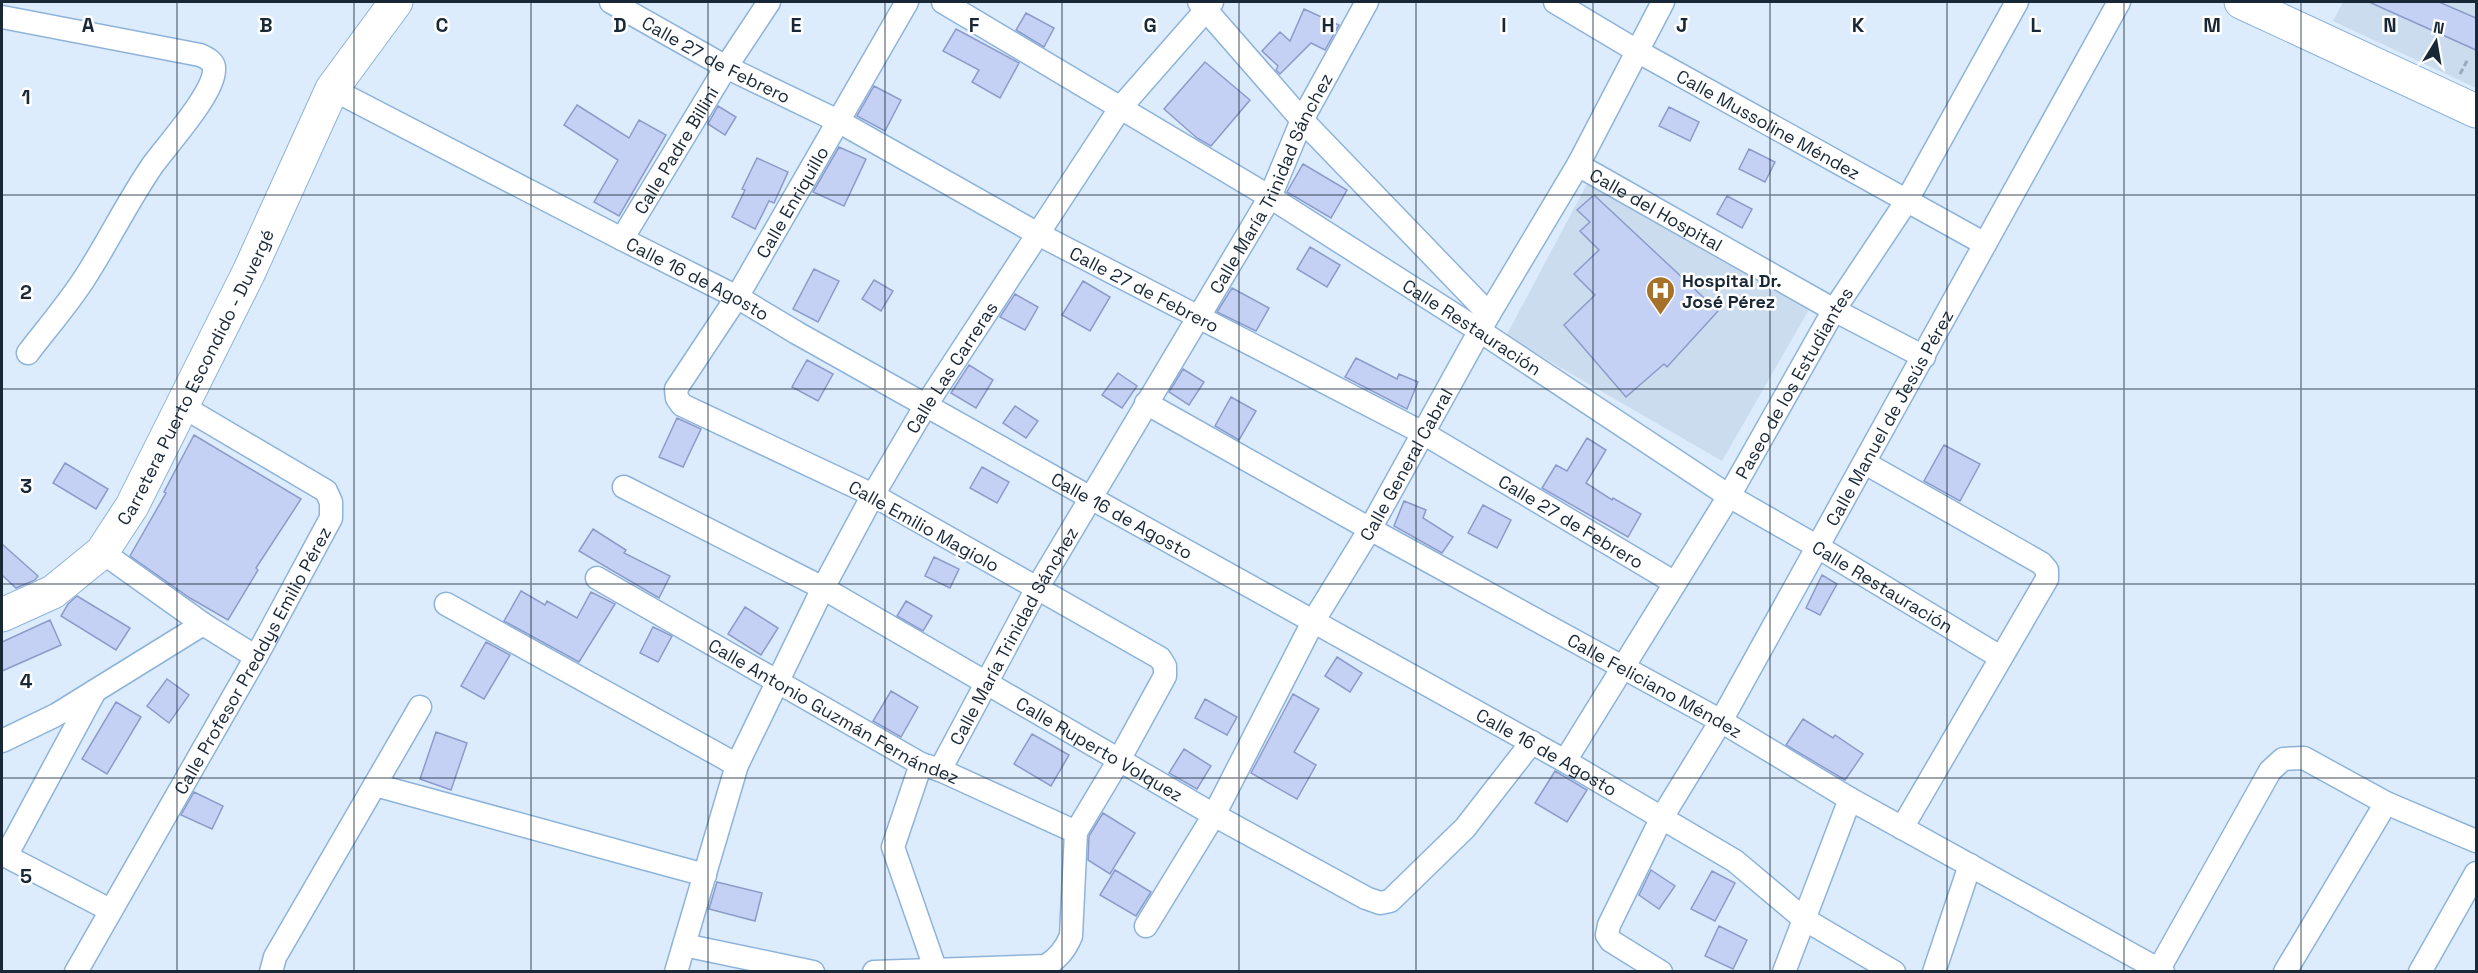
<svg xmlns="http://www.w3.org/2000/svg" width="2478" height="973" viewBox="0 0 2478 973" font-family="'Space Grotesk',sans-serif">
<rect width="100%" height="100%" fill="#dcecfc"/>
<path fill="#cadcee" d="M2343 2H2476V88L2333 21Z
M1595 169 1818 294 1722 461 1506 336Z"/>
<path fill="#c4d1f5" stroke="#8c9bc9" stroke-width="1.5" d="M2369 2H2439L2476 18V50Z
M1304 9 1339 25 1325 50 1311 43 1280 74 1276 70 1278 66 1262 51 1280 32 1290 41Z
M1026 13 1054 28 1044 47 1016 30Z
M956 29 1019 63 1000 98 972 82 979 70 943 51Z
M1205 62 1250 100 1211 146 1197 138 1164 109Z
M874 86 901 100 885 131 857 116Z
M577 105 629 138 639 120 666 135 619 216 594 202 618 160 564 125Z
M718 106 736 117 725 135 708 124Z
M1669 107 1699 122 1690 141 1659 126Z
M839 147 866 159 844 206 813 192Z
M1749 149 1775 162 1765 182 1739 169Z
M757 158 788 172 774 203 769 201 755 229 732 217 745 190 742 189Z
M1303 164 1347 190 1331 218 1287 192Z
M1594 195 1718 311 1667 367 1664 364 1626 397 1564 325 1595 295 1574 274 1599 250 1580 231 1590 222 1577 210Z
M1727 196 1752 209 1742 228 1717 214Z
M1310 247 1340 265 1327 287 1297 269Z
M814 269 839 281 818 322 793 309Z
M874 280 893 291 881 311 862 299Z
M1083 281 1110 297 1090 331 1062 315Z
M1232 288 1269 308 1256 331 1217 312Z
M1015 294 1038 307 1025 330 1000 317Z
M1356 358 1397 379 1399 374 1418 382 1407 409 1345 377Z
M807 360 833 374 818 401 792 387Z
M969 365 993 380 976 408 951 393Z
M1183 369 1204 382 1189 405 1169 392Z
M1118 373 1137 386 1122 408 1102 395Z
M1231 397 1256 411 1239 440 1215 426Z
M1015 406 1038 421 1026 438 1003 423Z
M677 418 701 429 683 467 659 457Z
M194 435 301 499 256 568 258 570 228 620 190 598 130 556 166 493 164 492Z
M1587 438 1606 450 1586 483 1612 500 1613 498 1641 514 1628 537 1542 488 1556 465 1567 471Z
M1944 445 1980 464 1960 501 1924 481Z
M65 463 108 489 96 509 53 483Z
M982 467 1009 482 997 503 970 488Z
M1404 501 1426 510 1423 518 1453 537 1442 553 1394 526Z
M1483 505 1511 520 1497 548 1468 533Z
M593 529 626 550 624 553 670 576 659 598 579 551Z
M2 544 38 576 35 580 16 588 2 575Z
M934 557 959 569 950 588 925 576Z
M1822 575 1837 584 1820 615 1806 608Z
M521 591 545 605 547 601 577 618 591 592 615 604 579 662 504 621Z
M77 596 130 628 116 650 61 616 68 604Z
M906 601 932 616 923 631 897 616Z
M745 607 778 628 761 655 728 634Z
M50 620 61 645 2 671V642Z
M653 627 672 636 658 662 640 653Z
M486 642 510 655 484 699 461 686Z
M1337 657 1362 673 1350 692 1325 676Z
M167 679 189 695 169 723 147 706Z
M891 691 918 707 901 737 873 721Z
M1293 694 1319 709 1294 752 1316 765 1297 799 1251 773Z
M1205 699 1237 717 1227 735 1195 718Z
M116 702 141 717 107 774 82 759Z
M1803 719 1833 738 1835 735 1863 754 1845 780 1786 745Z
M436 732 467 743 451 790 420 779Z
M1032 734 1069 755 1051 786 1014 764Z
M1184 749 1211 766 1197 789 1169 773Z
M1555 771 1587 790 1567 822 1535 803Z
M194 792 223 806 212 829 181 815Z
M1103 813 1135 833 1110 874 1088 860 1089 836Z
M1115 870 1151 892 1136 916 1100 895Z
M1651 870 1675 886 1659 909 1639 895Z
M1712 871 1735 883 1715 921 1691 909Z
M717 882 762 893 755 921 709 909Z
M1719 926 1747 940 1733 969 1705 956Z"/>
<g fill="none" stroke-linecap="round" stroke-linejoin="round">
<defs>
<g id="minor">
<path id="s1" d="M611 2 726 67 838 121 1038 234 1423 433 1675 583"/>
<path id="s2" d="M943 2 1270 197 1480 331 1729 496 1818 547 2000 657"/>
<path d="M1199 2 1302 120 1489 314"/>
<path id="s3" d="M1555 2 1637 51 1985 244"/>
<path d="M2 17 200 55C207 58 215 62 214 70 214 94 166 146 152 166 128 201 109 240 86 276 69 303 47 328 28 353"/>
<path id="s4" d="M332 89 622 239 737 297 797 333 1089 497 1565 761 1735 861 1804 919 1894 972"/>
<path id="s5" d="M1578 165 1834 310 1924 357"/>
<path id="s6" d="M622 239 726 67 769 2"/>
<path id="s7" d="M1146 403 1370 529 1721 721 1850 799 2163 972"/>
<path d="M1865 463 2041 563 2047 570V579L1902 828"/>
<path id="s8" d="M624 487 823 588 1214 815 1366 898 1380 903 1390 901 1465 828 1532 742"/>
<path d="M102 552 203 624 256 657"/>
<path id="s9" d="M597 578 921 764 940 770 1076 832"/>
<path d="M446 604 737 765"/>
<path d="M2 741 56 715 203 624"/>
<path id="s10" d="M1565 761 1729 496 1834 310 1906 202 2017 2"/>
<path d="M921 764 893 847 935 968"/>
<path id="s11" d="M940 770 1036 590 1270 197 1302 120 1367 2"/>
<path d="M375 785 705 875"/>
<path d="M2 854 110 910"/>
<path d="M6 856 95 691"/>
<path id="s12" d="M1146 926 1214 815 1314 620 1370 529 1489 314 1578 165 1663 2"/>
<path d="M684 945 813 972"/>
<path d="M2159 969 2270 771 2283 759 2304 758 2386 803 2476 841"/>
<path id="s13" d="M76 972 256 657 331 518V502L326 491 182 406"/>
<path d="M271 972 275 957 420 707"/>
<path id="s14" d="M676 972 737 765 823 588 873 495 926 405 1121 107 1206 10 1212 2"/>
<path id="s15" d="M874 972 1046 966C1058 958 1065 950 1071 936L1076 832 1119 760 1165 676V666L1160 658 873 495 682 405 677 398 676 389 737 297 907 2"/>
<path id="s16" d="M1661 972 1611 941 1607 935 1609 925 1661 819 1721 721 2119 2"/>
<path d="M1784 972 1850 799"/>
<path d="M1934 972 1970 865"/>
<path d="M2285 972 2386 803"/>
<path d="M2420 972 2476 873"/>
</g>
<g id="primary">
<path d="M2241 2 2476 111"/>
<path id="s17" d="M2 615 53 592 102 552 132 506 249 272 332 89 396 2"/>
</g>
</defs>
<use href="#minor" stroke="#8eb3db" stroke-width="25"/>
<use href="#primary" stroke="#8eb3db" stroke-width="35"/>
<path stroke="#9aaaba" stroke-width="3" stroke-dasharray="6 3" stroke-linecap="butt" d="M2460 74 2468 59"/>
<use href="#minor" stroke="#fff" stroke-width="22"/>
<use href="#primary" stroke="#fff" stroke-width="33"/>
</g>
<path fill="none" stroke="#192837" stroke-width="1.5" stroke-opacity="0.55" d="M177 2V972M354 2V972M531 2V972M708 2V972M885 2V972M1062 2V972M1239 2V972M1416 2V972M1593 2V972M1770 2V972M1947 2V972M2124 2V972M2301 2V972M2 195H2476M2 389H2476M2 584H2476M2 778H2476"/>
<defs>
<symbol id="hospital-pin" viewBox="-11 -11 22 30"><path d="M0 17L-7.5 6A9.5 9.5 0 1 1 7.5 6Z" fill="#a6712b" stroke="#fff"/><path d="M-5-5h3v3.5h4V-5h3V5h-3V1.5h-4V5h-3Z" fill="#fff"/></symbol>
</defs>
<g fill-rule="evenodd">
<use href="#hospital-pin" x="1644" y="274" width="33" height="45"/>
</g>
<g text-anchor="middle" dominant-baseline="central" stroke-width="5" stroke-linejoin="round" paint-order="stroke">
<g font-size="18" fill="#192837" stroke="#fff">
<text stroke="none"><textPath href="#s1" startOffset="120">Calle 27 de Febrero</textPath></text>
<text stroke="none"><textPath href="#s3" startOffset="246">Calle Mussoline Méndez</textPath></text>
<text stroke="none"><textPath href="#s6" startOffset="104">Calle Padre Billini</textPath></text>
<text stroke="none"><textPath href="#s11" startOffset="674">Calle María Trinidad Sánchez</textPath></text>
<text stroke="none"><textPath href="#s15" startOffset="1294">Calle Enriquillo</textPath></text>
<text stroke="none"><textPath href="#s5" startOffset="90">Calle del Hospital</textPath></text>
<text stroke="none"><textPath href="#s4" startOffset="412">Calle 16 de Agosto</textPath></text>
<text stroke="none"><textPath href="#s1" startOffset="606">Calle 27 de Febrero</textPath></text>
<text stroke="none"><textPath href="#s2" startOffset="621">Calle Restauración</textPath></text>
<text stroke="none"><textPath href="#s14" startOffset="668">Calle Las Carreras</textPath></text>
<text stroke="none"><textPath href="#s17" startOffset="318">Carretera Puerto Escondido - Duvergé</textPath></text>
<text stroke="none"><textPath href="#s10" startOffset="442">Paseo de los Estudiantes</textPath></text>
<text stroke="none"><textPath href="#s16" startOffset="656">Calle Manuel de Jesús Pérez</textPath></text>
<text stroke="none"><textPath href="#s12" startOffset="530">Calle General Cabral</textPath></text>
<text stroke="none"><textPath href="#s4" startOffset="898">Calle 16 de Agosto</textPath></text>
<text stroke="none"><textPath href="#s1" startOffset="1092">Calle 27 de Febrero</textPath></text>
<text transform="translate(924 526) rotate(29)">Calle Emilio Magiolo</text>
<text stroke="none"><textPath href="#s2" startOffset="1107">Calle Restauración</textPath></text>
<text stroke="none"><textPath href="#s11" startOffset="153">Calle María Trinidad Sánchez</textPath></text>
<text stroke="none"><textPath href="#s13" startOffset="358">Calle Profesor Preddys Emilio Pérez</textPath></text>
<text stroke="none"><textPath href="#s7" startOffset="582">Calle Feliciano Méndez</textPath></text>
<text stroke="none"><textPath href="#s9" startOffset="272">Calle Antonio Guzmán Fernández</textPath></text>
<text stroke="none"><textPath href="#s8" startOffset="543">Calle Ruperto Volquez</textPath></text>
<text stroke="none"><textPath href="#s4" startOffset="1384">Calle 16 de Agosto</textPath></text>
</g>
<g font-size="18" font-weight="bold" fill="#192837" stroke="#fff" text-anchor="start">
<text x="1682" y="280">Hospital Dr.<tspan x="1682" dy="21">José Pérez</tspan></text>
</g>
</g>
<g font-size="20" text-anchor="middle" font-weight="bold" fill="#192837" stroke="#fff" stroke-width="5" stroke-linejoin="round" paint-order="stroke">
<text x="88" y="32">A</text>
<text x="266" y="32">B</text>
<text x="442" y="32">C</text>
<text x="620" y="32">D</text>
<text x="796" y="32">E</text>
<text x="974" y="32">F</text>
<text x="1150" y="32">G</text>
<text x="1328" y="32">H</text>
<text x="1504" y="32">I</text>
<text x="1682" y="32">J</text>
<text x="1858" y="32">K</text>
<text x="2036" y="32">L</text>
<text x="2212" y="32">M</text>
<text x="2390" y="32">N</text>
<text x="26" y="104">1</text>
<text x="26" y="299">2</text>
<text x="26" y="493">3</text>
<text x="26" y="688">4</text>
<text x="26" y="883">5</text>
</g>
<rect width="2478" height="973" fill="none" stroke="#192837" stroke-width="6"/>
<g transform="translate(2436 42) rotate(11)" stroke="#ffffff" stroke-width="4.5" paint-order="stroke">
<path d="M0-4.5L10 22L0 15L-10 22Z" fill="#192837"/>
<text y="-9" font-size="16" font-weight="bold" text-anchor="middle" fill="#192837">N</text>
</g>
</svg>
